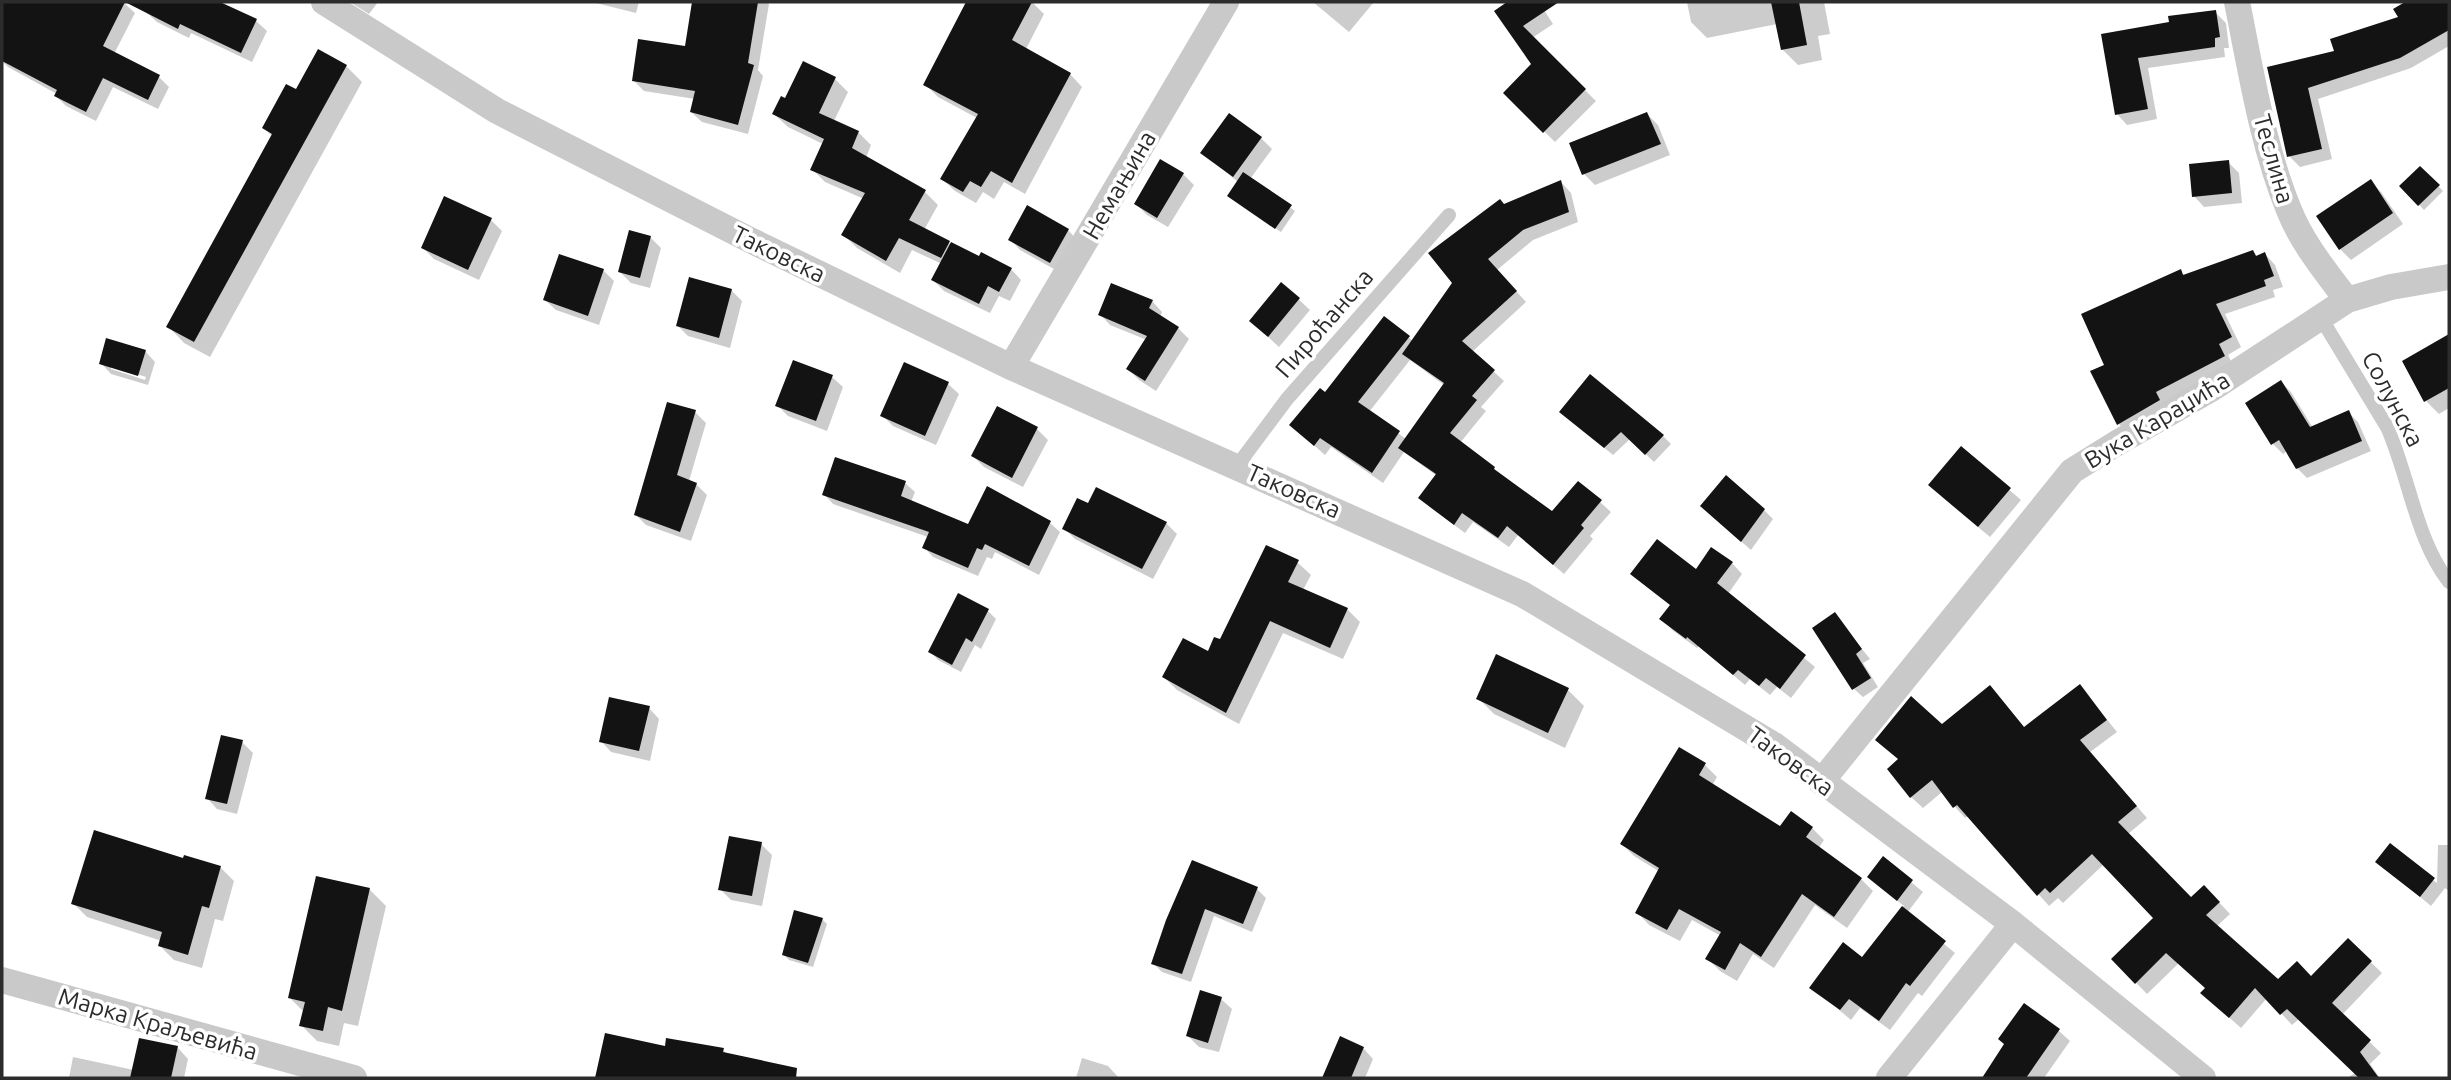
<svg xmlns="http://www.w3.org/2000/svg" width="2451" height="1080" viewBox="0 0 2451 1080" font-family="Ubuntu,sans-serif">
<rect width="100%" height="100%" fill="#fff"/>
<path fill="#0003" fill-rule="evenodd" d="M2 2H10L9 4 42 23 53 2 124 3 135 13 114 54 159 77 169 87 158 109 113 87 96 121 66 106 56 96 57 94 8 67 2 61V49L8 38 2 35Z
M151 2H216L256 21 267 31 252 62 191 33 189 38 157 22 146 12Z
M350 2H378L369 14Z
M592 2H639L636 13Z
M694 2H767L769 4 758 70 763 76 748 134 702 122 691 112 695 99 644 91 634 81 687 48Z
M968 2H991L999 6 1001 2H1032L1044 14 1026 49 1070 74 1082 87 1025 194 1004 182 994 199 983 192 976 203 955 191 942 179 977 118 938 97 925 84Z
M1313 2H1374L1349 32Z
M1511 2H1539L1553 24 1532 38 1596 101 1555 142 1505 93 1533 64 1497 11Z
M1687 2H1824L1830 34 1818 36 1822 60 1798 65 1782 49 1777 24 1707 38 1691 22Z
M2409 2H2429L2433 7 2442 2H2449V46L2411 68 2318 99 2332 159 2300 167 2289 156 2269 69 2336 53 2400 18 2395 10Z
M2215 12 2226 23 2229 48H2224L2225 57 2148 68 2157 119 2127 125 2117 114 2103 35 2171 23Z
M346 66 362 82 210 357 184 343 168 326 272 136 264 128 297 92Z
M835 79 848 92 834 121 858 132 871 145 866 158 925 192 938 205 924 230 979 259 1011 269 1021 280 1010 301 999 296 990 313 944 291 933 280 942 264 912 250 900 273 857 248 844 235 864 199 825 182 812 169 823 144 788 127 774 114 786 100Z
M1647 114 1658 125 1670 155 1595 185 1584 174Z
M1261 138 1272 149 1250 179 1295 211 1281 232 1229 196 1238 182 1203 153Z
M2228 162 2239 173 2242 203 2204 207 2194 196Z
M2420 168 2443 191 2424 210 2401 186Z
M1183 174 1194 185 1168 227 1147 215 1136 204Z
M2370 181 2381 192 2403 224 2351 260 2340 249Z
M1561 182 1571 193 1578 222 1533 240 1497 270 1526 302 1472 352 1504 381 1481 407 1486 411 1460 443 1553 514 1600 502 1611 512 1590 536 1593 539 1564 574 1518 535 1509 547 1473 522 1465 533 1431 508 1420 498 1437 476 1404 452 1383 483 1331 447 1325 455 1291 425 1325 394 1384 318 1413 341 1504 206ZM1410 360 1444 385 1406 439 1369 412Z
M445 198 491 220 502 231 479 280 434 259 423 248Z
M1068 230 1078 241 1061 273 1020 250 1010 239Z
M650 237 661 248 650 288 631 283 620 272Z
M2253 252 2258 257 2265 254 2275 265 2283 287 2273 290 2275 297 2225 314 2241 347 2228 355 2234 367 2129 434 2119 424 2106 366 2181 271 2185 276Z
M603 270 614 281 599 325 556 310 545 300Z
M1282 284 1310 310 1279 347 1251 321Z
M731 290 742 301 730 348 688 336 678 326Z
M1152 301 1162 312 1160 317 1178 328 1189 339 1156 391 1139 380 1128 369 1147 340 1110 325 1100 314Z
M2447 337 2449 408 2439 414 2426 401Z
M145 351 155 362 148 385 111 374 101 363ZM111 366 146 377 145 380 111 369Z
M832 377 843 387 827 431 788 416 777 405Z
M2281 382 2291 392 2313 428 2348 412 2358 422 2371 451 2307 478 2297 468 2287 451 2283 454 2273 444Z
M948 384 959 394 936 445 893 426 882 415Z
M998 408 1037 429 1048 440 1023 487 984 467 973 456Z
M695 412 706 423 689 481 696 484 707 495 691 541 646 525 635 514Z
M1570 420 1663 436 1671 444 1654 462 1630 439 1613 455Z
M1961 448 2021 500 1990 537 1941 496Z
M905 483 915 492 911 502 968 526 988 489 1050 523 1060 532 1039 575 995 552 992 559 987 557 978 576 933 557 924 547 928 537 833 504 824 494Z
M1089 505 1166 523 1177 534 1153 579 1075 539 1064 528Z
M1764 510 1773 519 1751 550 1711 515Z
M1297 562 1311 575 1303 590 1347 609 1360 622 1343 659 1283 633 1239 724 1177 690 1164 677 1208 654Z
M1732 563 1742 574 1728 594 1815 667 1791 698 1777 687 1770 695 1750 679 1745 685 1699 646 1697 648 1672 630 1662 619 1696 572Z
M987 610 996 619 981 649 975 645 961 672 938 660 930 651Z
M1834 614 1870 659 1863 663 1878 687 1863 697 1854 689Z
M2080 686 2117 732 2090 752 2147 818 2128 834 2191 899 2215 898 2230 914 2217 926 2278 981 2312 978 2348 940 2382 973 2342 1015 2381 1053 2370 1064 2380 1078H2347L2355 1073 2299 1019 2292 1025 2267 998 2241 1028 2214 1004 2207 988 2179 963 2147 994 2113 959 2155 918 2104 864 2063 903 2058 898 2049 906 1969 815 1965 818 1942 792 1923 808 1911 797 1942 726 2001 699 2025 728Z
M1568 690 1584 706 1565 748 1494 714 1478 698Z
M649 708 659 719 650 761 611 752 601 741Z
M242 742 253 753 237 814 217 809 207 798Z
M1705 765 1717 777 1712 786 1781 828H1812L1824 840 1818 849 1861 879 1873 891 1847 928 1815 905 1774 968 1753 954 1737 981 1720 971 1707 958 1721 936 1692 920 1680 941 1649 925 1637 912 1660 872 1634 856 1622 844Z
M761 844 772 855 762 906 731 900 720 889Z
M2438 845H2449V891L2445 888 2431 906 2378 862 2433 880 2437 883Z
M1883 859 1923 892 1907 913 1955 953 1922 996 1918 993 1890 1030 1860 1008 1851 1020 1812 987 1862 959 1904 906 1880 887Z
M184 860 220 867 234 881 223 921 215 919 202 968 174 960 160 946 162 941 87 917 73 903Z
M1193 862 1257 889 1266 898 1252 932 1214 916 1191 982 1162 972 1153 963Z
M370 890 386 906 358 1026 344 1023 339 1046 317 1041 301 1025 304 1012 290 998Z
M822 919 827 924 813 967 789 960 784 955Z
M1221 999 1232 1009 1219 1052 1199 1047 1188 1036Z
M2024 1006 2059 1031 2070 1041 2044 1078H1984L2006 1045Z
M1341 1039 1363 1048 1373 1059 1365 1078H1324Z
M178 1048 188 1059 184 1078H69L73 1057 134 1070Z
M666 1048 723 1050 728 1055 775 1073 773 1078H600L598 1076Z
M1082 1058 1108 1066 1119 1078H1076Z"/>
<path fill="#131313" d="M2 2H220L257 19 241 53 180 24 178 29 125 2 103 46 160 75 148 100 103 78 86 112 54 96 57 90 2 61Z
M692 2H758L748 63 754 65 738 125 690 112 695 91 632 81 638 39 685 46Z
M966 2H1032L1012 40 1071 73 1012 183 991 171 981 187 970 181 963 192 940 179 978 114 923 85Z
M1507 2H1559L1523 26 1586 89 1543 133 1503 93 1531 64 1494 11Z
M1771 2H1799L1807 45 1781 50Z
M2405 2H2449V30L2400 58 2308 88 2322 149 2287 157 2267 67 2334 51 2330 39 2398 17 2393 9Z
M2216 10 2220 37 2215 38V47L2138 58 2148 109 2115 115 2101 34 2169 22 2168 16Z
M318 49 347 65 194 342 166 327 272 134 262 128 286 84 296 89Z
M803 61 836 77 819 113 859 131 852 148 926 190 909 220 950 241 941 258 899 238 886 261 841 235 865 193 810 170 824 139 772 114 781 96 785 98Z
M1647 112 1661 144 1582 175 1569 143Z
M1229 113 1262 137 1233 177 1200 153Z
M1160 159 1184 173 1157 218 1134 204Z
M2229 160 2232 193 2192 197 2189 164Z
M2420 166 2440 185 2418 206 2399 186Z
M1243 172 1292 205 1275 229 1227 196Z
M2371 179 2393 213 2339 250 2316 216Z
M1561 180 1569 212 1523 230 1488 259 1517 291 1462 341 1495 370 1472 396 1477 400 1450 433 1495 467 1494 469 1552 511 1578 481 1602 500 1581 525 1584 528 1553 565 1507 526 1498 538 1462 513 1454 525 1418 498 1436 474 1398 448 1444 383 1402 354 1452 283 1428 253 1500 199 1504 204Z
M444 196 492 218 468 270 421 248Z
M1027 205 1069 229 1050 263 1008 240Z
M629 230 651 236 640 278 618 272Z
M951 242 979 256 981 252 1012 268 999 292 988 286 979 304 931 280Z
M2253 250 2256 256 2265 252 2274 276 2264 280 2266 286 2216 304 2232 337 2219 344 2225 356 2156 392 2160 400 2117 425 2090 371 2104 365 2081 314 2181 269 2183 275Z
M559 254 604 269 588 316 543 300Z
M689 277 732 289 719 338 676 326Z
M1281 282 1300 298 1268 337 1249 321Z
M1111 283 1153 300 1149 308 1179 327 1145 381 1126 369 1147 336 1098 315Z
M1384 316 1410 336 1358 402 1400 431 1372 473 1320 438 1314 446 1289 425 1320 388 1325 392Z
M2449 334V388L2424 402 2402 361Z
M106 338 146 350 138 376 99 364Z
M793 360 833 375 816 421 775 406Z
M904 362 949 382 925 436 880 416Z
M1590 374 1664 435 1645 455 1621 432 1604 448 1559 412Z
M2281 380 2310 427 2349 410 2362 441 2296 469 2279 440 2271 445 2245 403Z
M667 402 696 410 677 475 697 483 680 532 634 515Z
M997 406 1038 427 1012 478 971 456Z
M1961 446 2011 488 1978 527 1928 485Z
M835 457 906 481 901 496 968 524 987 486 1051 521 1029 566 985 544 982 550 977 548 968 568 922 548 929 532 822 495Z
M1726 475 1765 509 1741 542 1700 506Z
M1096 487 1167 522 1142 569 1062 529 1077 498 1088 503Z
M1657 539 1696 569 1711 547 1733 562 1717 583 1806 655 1780 689 1766 678 1759 686 1738 670 1733 675 1687 637 1686 639 1659 619 1670 605 1630 574Z
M1266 545 1299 560 1288 582 1348 608 1330 648 1270 621 1226 713 1162 677 1183 638 1208 651 1214 637 1220 639Z
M958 593 989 609 972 642 966 638 952 665 928 652Z
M1835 612 1862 649 1856 654 1871 678 1852 690 1812 628Z
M1496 654 1569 688 1548 733 1476 699Z
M2080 684 2107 720 2080 740 2137 806 2118 822 2191 897 2204 885 2220 902 2206 915 2278 979 2297 961 2311 976 2348 938 2372 961 2332 1003 2371 1040 2360 1052 2379 1078H2359L2287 1009 2280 1015 2255 988 2229 1018 2200 993 2205 988 2166 953 2135 984 2111 959 2153 918 2092 854 2050 893 2045 888 2037 896 1957 805 1953 808 1932 780 1910 798 1887 769 1898 759 1875 740 1911 696 1942 724 1990 685 2024 727Z
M609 697 650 706 639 751 599 742Z
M221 735 243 740 227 804 205 799Z
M1679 747 1706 763 1699 775 1780 826 1791 811 1813 827 1806 837 1862 878 1834 917 1802 894 1761 957 1740 943 1725 970 1705 959 1721 932 1679 909 1667 930 1635 913 1659 868 1620 844Z
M94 830 183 858 184 855 221 866 209 908 202 906 188 955 158 946 162 932 71 904Z
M729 836 762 842 752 896 718 890Z
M2390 843 2435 878 2420 897 2375 862Z
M1883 856 1913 880 1897 901 1867 877Z
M1192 860 1258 887 1243 924 1205 909 1182 974 1151 964 1166 920Z
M316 876 370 888 342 1011 328 1007 323 1031 299 1026 305 1002 288 998Z
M1902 906 1946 941 1910 986 1906 983 1879 1021 1849 999 1840 1010 1809 988 1843 942 1862 957Z
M794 910 823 918 808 963 782 955Z
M1200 990 1222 997 1208 1043 1186 1036Z
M2024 1003 2060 1029 2026 1078H1982L2004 1044 1998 1039Z
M605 1033 665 1046 666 1038 724 1048 723 1052 797 1068 796 1078H595Z
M1340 1036 1364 1047 1351 1078H1322Z
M139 1038 178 1046 171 1078H130Z"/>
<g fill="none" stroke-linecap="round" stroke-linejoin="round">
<path stroke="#c9c9c9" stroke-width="14" d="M2321 318 2387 427C2409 476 2416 540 2449 582
M1237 466 1287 399 1449 215"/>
<path stroke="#c9c9c9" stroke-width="26" d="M324 2 497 111 750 240 1011 367 1522 594 1774 745 2013 924 2203 1078
M2237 2C2251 71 2262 144 2289 210 2302 243 2326 272 2347 300
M1011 367 1226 2
M1821 782 2072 471 2117 443 2211 389 2347 300 2391 287 2449 277
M2 980 354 1078
M1889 1078 2013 924"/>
</g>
<g text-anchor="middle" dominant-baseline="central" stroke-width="7" stroke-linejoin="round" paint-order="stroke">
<g font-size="24" fill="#2c2c2c" stroke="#fff">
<text transform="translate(2274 159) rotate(74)">Теслина</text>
<text transform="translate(1119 185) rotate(-60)">Немањина</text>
<text transform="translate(779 254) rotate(26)">Таковска</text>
<text transform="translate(1324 323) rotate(-49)">Пироћанска</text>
<text transform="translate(2393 399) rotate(62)">Солунска</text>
<text transform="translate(2157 420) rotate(-31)">Вука Караџића</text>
<text transform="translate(1294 491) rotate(24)">Таковска</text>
<text transform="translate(1791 761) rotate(36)">Таковска</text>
<text transform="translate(158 1024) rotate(16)">Марка Краљевића</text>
</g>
</g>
<rect width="2451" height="1080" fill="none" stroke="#2c2c2c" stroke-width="7"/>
</svg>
